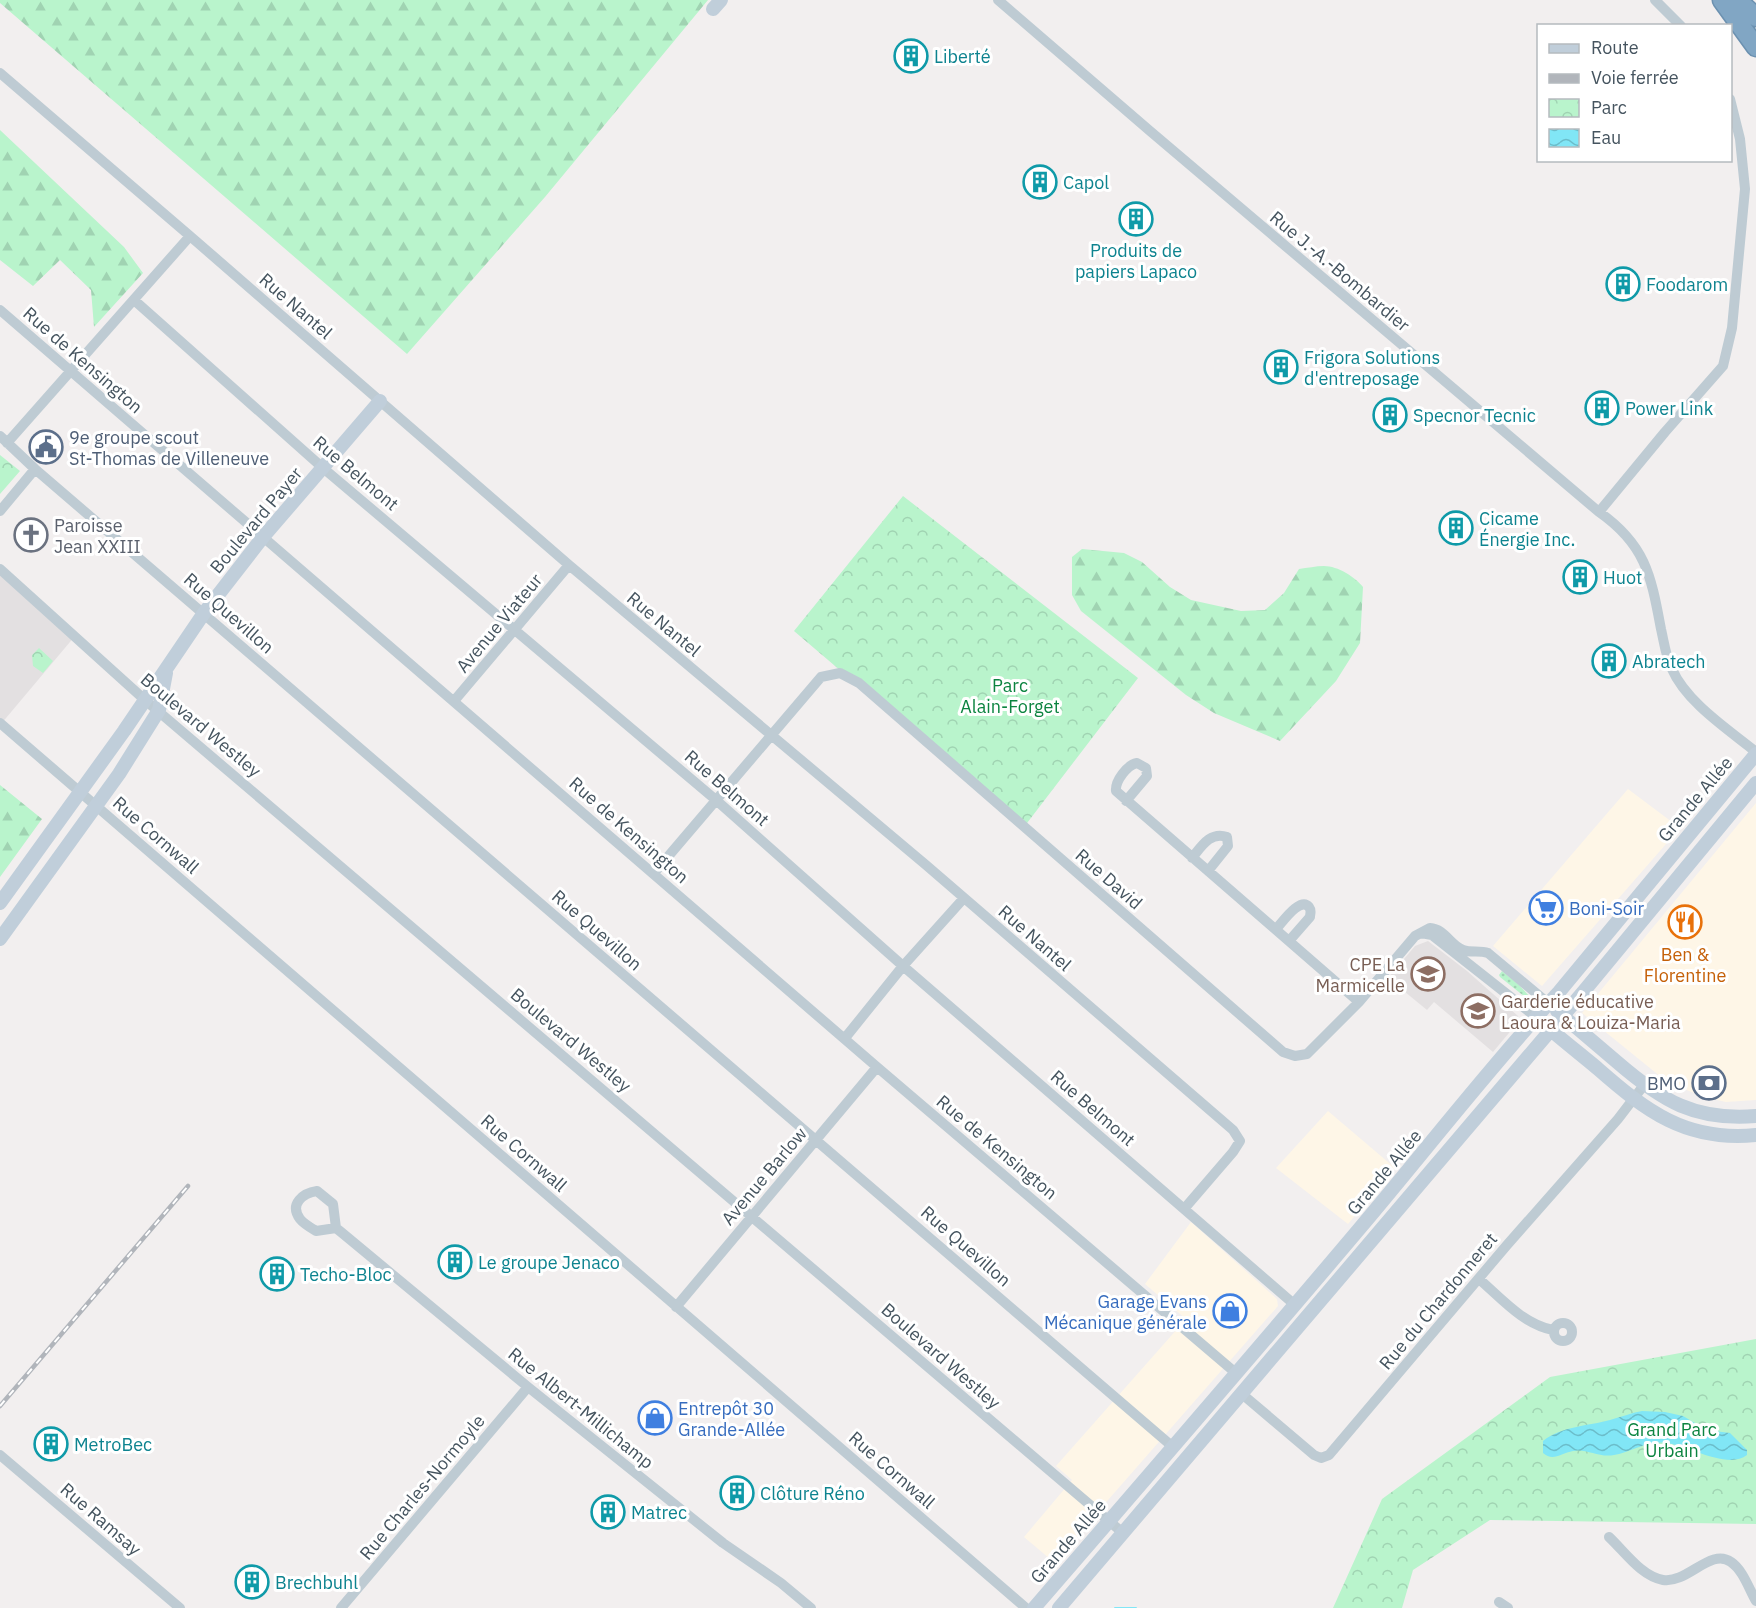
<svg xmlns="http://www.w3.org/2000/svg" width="1756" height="1608" viewBox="0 0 1756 1608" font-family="'IBM Plex Sans',sans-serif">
<defs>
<pattern id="grass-dots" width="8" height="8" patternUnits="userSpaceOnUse" patternTransform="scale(1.5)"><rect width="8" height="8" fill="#b9f4cc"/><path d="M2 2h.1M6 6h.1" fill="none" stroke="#a0d3b2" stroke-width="1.8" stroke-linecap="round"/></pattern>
<pattern id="forest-firs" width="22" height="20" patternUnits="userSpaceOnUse" patternTransform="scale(1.5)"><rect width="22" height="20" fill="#b9f4cc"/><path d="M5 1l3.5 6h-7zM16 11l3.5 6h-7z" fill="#a0d3b2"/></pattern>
<pattern id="park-crowns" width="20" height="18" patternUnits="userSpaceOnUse" patternTransform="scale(1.5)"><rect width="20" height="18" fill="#b9f4cc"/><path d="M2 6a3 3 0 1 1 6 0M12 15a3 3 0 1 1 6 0" fill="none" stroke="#a0d3b2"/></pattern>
<pattern id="water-waves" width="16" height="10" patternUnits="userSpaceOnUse" patternTransform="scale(1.5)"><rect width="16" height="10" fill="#81e6f6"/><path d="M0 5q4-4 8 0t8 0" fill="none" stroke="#6bbdca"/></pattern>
</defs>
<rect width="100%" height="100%" fill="#f2efef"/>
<path fill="#fef6e7" d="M1628 789 1680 828 1542 986 1493 946Z
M1756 803V1100L1726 1102 1704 1097 1679 1087 1661 1077 1582 1013Z
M1328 1111 1395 1168 1348 1224 1276 1168Z
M1191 1222 1277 1299 1278 1306 1087 1524 1056 1564 1024 1537 1072 1480 1056 1466 1186 1319 1145 1284Z"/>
<path fill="#e3e0e1" d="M0 569 75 636 1 724 0 723Z
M1428 941 1467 971 1518 1016 1519 1021 1493 1052 1434 1002 1427 1010 1388 978 1415 946Z"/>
<path fill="url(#grass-dots)" d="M1502 971 1518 984 1532 999 1530 1001 1500 977 1499 975Z"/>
<path fill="url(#forest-firs)" d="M0 0H708L545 197 407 354 0 3Z
M0 130 124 247 143 273 94 327 91 290 60 260 33 286 0 260Z
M1082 549 1124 553 1142 562 1170 587 1191 600 1241 611 1265 610 1284 593 1299 569C1307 568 1316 566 1324 566 1338 566 1355 577 1363 587L1360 643 1336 681 1280 741 1214 713 1186 695 1081 611 1072 595V557Z
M0 785 42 819 0 877Z"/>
<path fill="url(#park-crowns)" d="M0 455 20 471 0 494Z
M903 496 1138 678 1024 827 794 631Z
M39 648 53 661 43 673 33 666 32 655Z
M1756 1339V1524L1490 1520 1413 1570 1402 1608H1333L1382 1499 1550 1377Z"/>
<path fill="url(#water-waves)" d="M1642 1411 1665 1412 1683 1416 1707 1430 1730 1433 1747 1450V1455C1728 1470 1689 1446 1667 1443 1663 1442 1658 1443 1654 1443 1639 1445 1628 1453 1614 1455 1599 1458 1586 1448 1573 1451 1561 1453 1553 1462 1543 1453V1441C1562 1426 1588 1426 1610 1420 1621 1417 1631 1413 1642 1411Z"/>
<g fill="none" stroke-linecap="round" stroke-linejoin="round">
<path stroke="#81e6f6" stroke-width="2" d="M1115 1608H1136"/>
<defs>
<path id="highway" d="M1722 0 1756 47
M1737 0 1756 17"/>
</defs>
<use href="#highway" stroke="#6c91b0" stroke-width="21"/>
<path stroke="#becbd3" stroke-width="10" d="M998 0 1150 131 1599 512C1646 545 1651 576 1661 629 1664 642 1666 658 1672 669 1686 702 1729 730 1756 752
M1655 0 1681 26
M0 73 190 236 569 565 926 865 1233 1130 1240 1141 1233 1152 1184 1209
M134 300 323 468 716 800 903 966 1295 1305
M0 310 877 1067 1237 1374
M0 436 35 469 1173 1447
M7 443 190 236
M0 511 35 469
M1599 512 1665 432 1723 366 1732 328 1745 189 1740 139 1730 99
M0 569 145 700 1123 1533
M454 701 569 565
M0 723 1026 1608
M1126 801 1147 776 1146 768 1137 763C1127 765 1115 781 1116 791L1359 1002
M1192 858C1201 847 1210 831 1227 837L1228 846 1208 871
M654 873 821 677 840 673 859 683 1283 1052 1295 1056 1307 1054 1359 1002 1415 936 1430 928C1445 929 1450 945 1463 950 1471 953 1480 950 1488 953L1548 1003
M1276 929C1282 923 1300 896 1309 907 1312 911 1310 913 1310 917L1289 941
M1421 933 1432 935 1536 1017
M845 1038 903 966 964 898
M336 1228 316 1231C311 1228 303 1223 300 1219 289 1204 303 1193 317 1191L333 1204 336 1228 341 1232 528 1387 723 1543 781 1583 811 1608
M1479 1279C1502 1299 1523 1324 1553 1330
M676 1307 877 1067
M1554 1332a9 9 0 1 1 18 0a9 9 0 1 1-18 0Z
M1242 1394 1314 1455 1321 1458 1329 1455 1507 1245 1618 1119 1644 1085
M0 1455 180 1608
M1609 1537C1625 1552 1641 1576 1663 1580 1687 1584 1711 1547 1731 1562 1743 1570 1749 1589 1756 1601
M1499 1602 1508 1608
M341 1608 528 1387"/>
<path stroke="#c0ceda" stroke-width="14" d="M713 9 721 0
M0 903 124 731 204 613 263 537 380 401
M0 939 119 774 159 710 166 673
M1557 1011C1577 1028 1597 1045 1617 1062 1662 1101 1695 1121 1756 1116
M1544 1024C1561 1039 1579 1053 1597 1068 1646 1111 1686 1142 1756 1135
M1034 1608C1143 1482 1252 1356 1360 1228 1426 1150 1489 1068 1559 992L1756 754
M1059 1608 1584 991 1756 783"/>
<use href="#highway" stroke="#81a6c4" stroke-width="18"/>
<defs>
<path id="rail" d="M0 1406 188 1186"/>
</defs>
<use href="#rail" stroke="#b1b5bb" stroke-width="4.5"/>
<use href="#rail" stroke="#fff" stroke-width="2" stroke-dasharray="7" stroke-linecap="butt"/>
</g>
<defs>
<symbol id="building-ring" viewBox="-11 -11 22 22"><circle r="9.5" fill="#fff" stroke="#0f9aa8" stroke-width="1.5"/><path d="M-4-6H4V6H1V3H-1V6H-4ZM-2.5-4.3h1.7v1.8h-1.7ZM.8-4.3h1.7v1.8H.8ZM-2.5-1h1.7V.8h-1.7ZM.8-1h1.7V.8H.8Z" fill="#0f9aa8"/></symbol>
<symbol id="civic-ring" viewBox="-11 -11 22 22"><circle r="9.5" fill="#fff" stroke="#5c6f8a" stroke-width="1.5"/><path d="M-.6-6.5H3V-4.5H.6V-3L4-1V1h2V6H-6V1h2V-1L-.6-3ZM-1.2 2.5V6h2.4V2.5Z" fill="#5c6f8a"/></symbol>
<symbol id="church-ring" viewBox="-11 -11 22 22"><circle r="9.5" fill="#fff" stroke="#6b7280" stroke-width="1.5"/><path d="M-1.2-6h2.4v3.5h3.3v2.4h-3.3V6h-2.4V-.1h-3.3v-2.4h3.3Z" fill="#6b7280"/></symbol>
<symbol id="supermarket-ring" viewBox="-11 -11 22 22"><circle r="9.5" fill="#fff" stroke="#3f7fe0" stroke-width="1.5"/><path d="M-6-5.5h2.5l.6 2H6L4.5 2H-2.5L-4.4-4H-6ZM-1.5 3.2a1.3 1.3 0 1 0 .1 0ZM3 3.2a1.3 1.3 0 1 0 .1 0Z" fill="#3f7fe0"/></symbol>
<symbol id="restaurant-ring" viewBox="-11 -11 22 22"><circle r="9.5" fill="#fff" stroke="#e8710a" stroke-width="1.5"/><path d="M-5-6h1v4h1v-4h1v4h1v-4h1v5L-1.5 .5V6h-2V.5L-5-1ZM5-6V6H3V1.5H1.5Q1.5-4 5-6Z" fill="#e8710a"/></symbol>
<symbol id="school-ring" viewBox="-11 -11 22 22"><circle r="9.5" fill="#fff" stroke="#8d6e63" stroke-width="1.5"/><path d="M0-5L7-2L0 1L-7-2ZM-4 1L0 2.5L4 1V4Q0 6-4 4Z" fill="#8d6e63"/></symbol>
<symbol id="bank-ring" viewBox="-11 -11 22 22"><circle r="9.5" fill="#fff" stroke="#5c6f8a" stroke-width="1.5"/><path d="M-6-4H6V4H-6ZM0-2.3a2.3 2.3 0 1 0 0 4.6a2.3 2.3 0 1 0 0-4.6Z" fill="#5c6f8a"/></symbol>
<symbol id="shop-ring" viewBox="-11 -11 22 22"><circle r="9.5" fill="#fff" stroke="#3f7fe0" stroke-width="1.5"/><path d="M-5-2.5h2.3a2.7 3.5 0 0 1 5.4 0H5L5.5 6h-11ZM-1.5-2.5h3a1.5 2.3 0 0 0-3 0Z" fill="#3f7fe0"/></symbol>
</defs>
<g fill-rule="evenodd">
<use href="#building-ring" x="892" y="37" width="38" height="38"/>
<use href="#building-ring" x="1021" y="163" width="38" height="38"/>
<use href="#building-ring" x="1117" y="200" width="38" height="38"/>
<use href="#building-ring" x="1604" y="265" width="38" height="38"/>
<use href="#building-ring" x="1262" y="348" width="38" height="38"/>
<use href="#building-ring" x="1583" y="389" width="38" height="38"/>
<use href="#building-ring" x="1371" y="396" width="38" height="38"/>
<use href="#civic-ring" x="27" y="428" width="38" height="38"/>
<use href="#building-ring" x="1437" y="509" width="38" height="38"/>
<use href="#church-ring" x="12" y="516" width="38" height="38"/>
<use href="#building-ring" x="1561" y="558" width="38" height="38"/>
<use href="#building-ring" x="1590" y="642" width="38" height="38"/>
<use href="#supermarket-ring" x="1527" y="889" width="38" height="38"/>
<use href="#restaurant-ring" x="1666" y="903" width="38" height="38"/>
<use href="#school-ring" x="1409" y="955" width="38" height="38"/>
<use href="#school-ring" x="1459" y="992" width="38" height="38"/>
<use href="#bank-ring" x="1690" y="1064" width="38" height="38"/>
<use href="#building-ring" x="436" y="1243" width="38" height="38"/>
<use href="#building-ring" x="258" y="1255" width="38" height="38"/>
<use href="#shop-ring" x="1211" y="1292" width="38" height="38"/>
<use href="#shop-ring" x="636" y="1399" width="38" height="38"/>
<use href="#building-ring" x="32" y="1425" width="38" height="38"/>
<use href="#building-ring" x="718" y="1474" width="38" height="38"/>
<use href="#building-ring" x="589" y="1493" width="38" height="38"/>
<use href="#building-ring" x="233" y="1563" width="38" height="38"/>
</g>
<g text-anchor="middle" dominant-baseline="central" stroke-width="6" stroke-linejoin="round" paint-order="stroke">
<g font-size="18" fill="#0d838f" stroke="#fff" text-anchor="start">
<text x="934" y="56">Liberté</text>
<text x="1063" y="182">Capol</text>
<text x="1136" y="250" text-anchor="middle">Produits de<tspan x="1136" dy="21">papiers Lapaco</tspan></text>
<text x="1646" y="284">Foodarom</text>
<text x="1304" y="357">Frigora Solutions<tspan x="1304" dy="21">d'entreposage</tspan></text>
<text x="1625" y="408">Power Link</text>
<text x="1413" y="415">Specnor Tecnic</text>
<text x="1479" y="518">Cicame<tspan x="1479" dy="21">Énergie Inc.</tspan></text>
<text x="1603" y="577">Huot</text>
<text x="1632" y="661">Abratech</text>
<text x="478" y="1262">Le groupe Jenaco</text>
<text x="300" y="1274">Techo-Bloc</text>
<text x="74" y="1444">MetroBec</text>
<text x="760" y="1493">Clôture Réno</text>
<text x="631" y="1512">Matrec</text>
<text x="275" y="1582">Brechbuhl</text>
</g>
<g font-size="18" fill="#45545f" stroke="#fff">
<text transform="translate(1340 271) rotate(40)">Rue J.-A.-Bombardier</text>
<text transform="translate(296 306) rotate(41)">Rue Nantel</text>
<text transform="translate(83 360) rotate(41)">Rue de Kensington</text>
<text transform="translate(356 473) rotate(40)">Rue Belmont</text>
<text transform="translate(256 520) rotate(-50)">Boulevard Payer</text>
<text transform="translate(229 613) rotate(41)">Rue Quevillon</text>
<text transform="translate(499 623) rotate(-50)">Avenue Viateur</text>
<text transform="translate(664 624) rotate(40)">Rue Nantel</text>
<text transform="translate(201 725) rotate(40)">Boulevard Westley</text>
<text transform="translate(727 788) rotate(41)">Rue Belmont</text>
<text transform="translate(1695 799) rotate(-50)">Grande Allée</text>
<text transform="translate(629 830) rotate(41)">Rue de Kensington</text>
<text transform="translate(156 835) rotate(41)">Rue Cornwall</text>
<text transform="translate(1109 879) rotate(41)">Rue David</text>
<text transform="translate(597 930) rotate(41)">Rue Quevillon</text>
<text transform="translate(1035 938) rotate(41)">Rue Nantel</text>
<text transform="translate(571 1040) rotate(40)">Boulevard Westley</text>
<text transform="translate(1093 1108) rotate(41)">Rue Belmont</text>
<text transform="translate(997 1147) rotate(40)">Rue de Kensington</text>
<text transform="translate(524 1153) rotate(41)">Rue Cornwall</text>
<text transform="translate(1384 1172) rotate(-50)">Grande Allée</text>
<text transform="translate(764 1176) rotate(-50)">Avenue Barlow</text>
<text transform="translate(966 1246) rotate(41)">Rue Quevillon</text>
<text transform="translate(1438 1301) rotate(-50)">Rue du Chardonneret</text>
<text transform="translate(941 1356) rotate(41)">Boulevard Westley</text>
<text transform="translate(581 1408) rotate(39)">Rue Albert-Millichamp</text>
<text transform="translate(892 1470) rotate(41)">Rue Cornwall</text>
<text transform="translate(422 1487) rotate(-50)">Rue Charles-Normoyle</text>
<text transform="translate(101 1519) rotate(41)">Rue Ramsay</text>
<text transform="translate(1068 1541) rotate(-49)">Grande Allée</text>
</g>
<g font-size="18" fill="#4e5e75" stroke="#fff" text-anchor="start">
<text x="69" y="437">9e groupe scout<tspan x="69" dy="21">St-Thomas de Villeneuve</tspan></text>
<text x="1686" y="1083" text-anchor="end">BMO</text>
</g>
<g font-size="18" fill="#5b616d" stroke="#fff" text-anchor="start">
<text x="54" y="525">Paroisse<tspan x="54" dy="21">Jean XXIII</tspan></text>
</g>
<g font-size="18" fill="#0c8440" stroke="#fff">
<text x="1010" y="685">Parc<tspan x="1010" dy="21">Alain-Forget</tspan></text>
<text x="1672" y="1429">Grand Parc<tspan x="1672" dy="21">Urbain</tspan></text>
</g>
<g font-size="18" fill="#366cbe" stroke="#fff" text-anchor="start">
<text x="1569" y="908">Boni-Soir</text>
<text x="1207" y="1301" text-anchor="end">Garage Evans<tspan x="1207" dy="21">Mécanique générale</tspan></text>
<text x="678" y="1408">Entrepôt 30<tspan x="678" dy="21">Grande-Allée</tspan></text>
</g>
<g font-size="18" fill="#c56008" stroke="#fff">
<text x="1685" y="954">Ben &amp;<tspan x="1685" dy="21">Florentine</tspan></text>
</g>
<g font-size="18" fill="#785e54" stroke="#fff" text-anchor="end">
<text x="1405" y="964">CPE La<tspan x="1405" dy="21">Marmicelle</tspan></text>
<text x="1501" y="1001" text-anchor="start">Garderie éducative<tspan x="1501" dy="21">Laoura &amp; Louiza-Maria</tspan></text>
</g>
</g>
<rect x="1537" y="24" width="195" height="138" fill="#ffffff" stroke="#b5bbbf" stroke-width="1.5"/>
<rect x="1549" y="44" width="30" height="9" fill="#c0ceda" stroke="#b5bbbf" stroke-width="1.5"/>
<text x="1591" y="54" font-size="18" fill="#45545f">Route</text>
<rect x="1549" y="74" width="30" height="9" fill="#b1b5bb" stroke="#b5bbbf" stroke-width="1.5"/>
<text x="1591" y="84" font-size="18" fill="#45545f">Voie ferrée</text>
<rect x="1549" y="99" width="30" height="18" fill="url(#park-crowns)" stroke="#b5bbbf" stroke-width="1.5"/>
<text x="1591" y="114" font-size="18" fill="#45545f">Parc</text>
<rect x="1549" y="129" width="30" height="18" fill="url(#water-waves)" stroke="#b5bbbf" stroke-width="1.5"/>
<text x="1591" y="144" font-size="18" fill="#45545f">Eau</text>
</svg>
